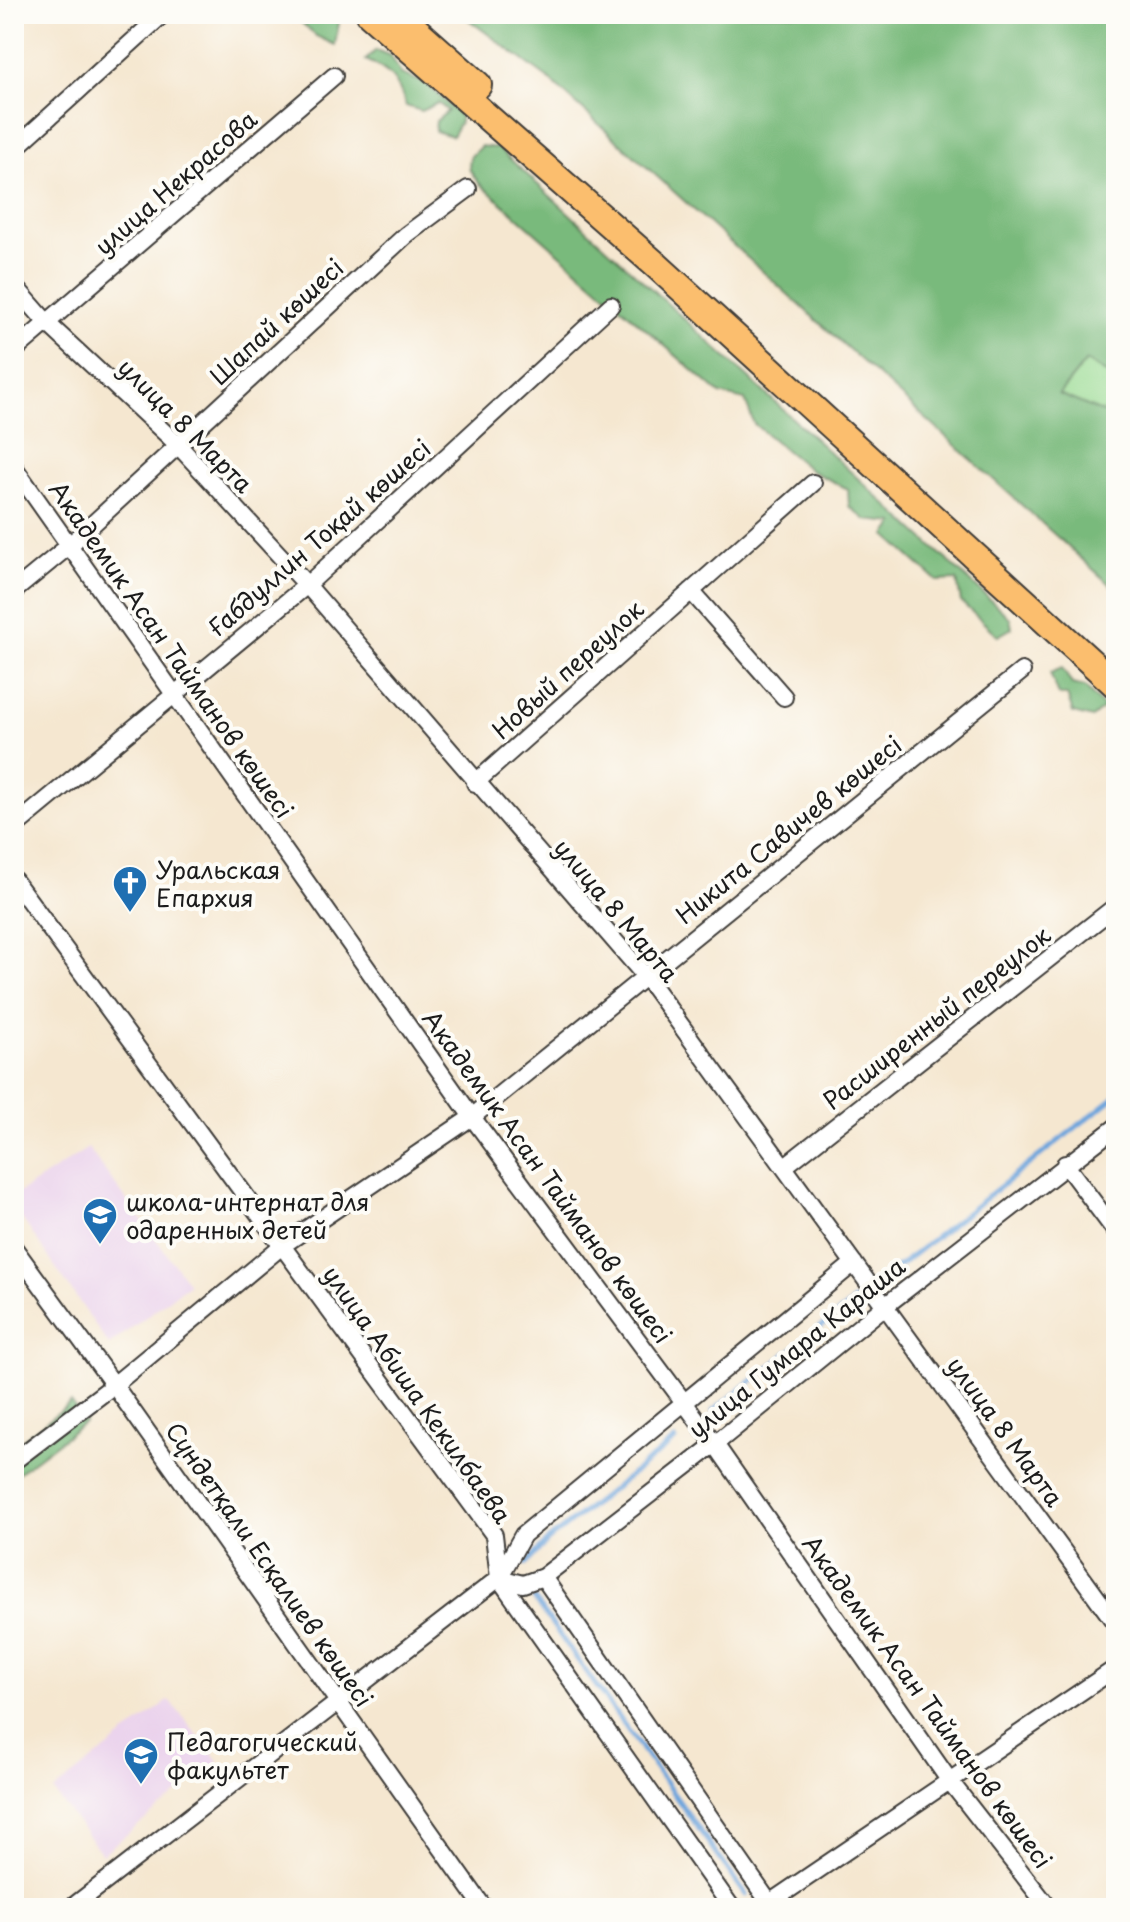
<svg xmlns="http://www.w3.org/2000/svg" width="1130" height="1922" viewBox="0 0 1130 1922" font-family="'Playpen Sans',sans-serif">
<rect width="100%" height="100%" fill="#fdfcf7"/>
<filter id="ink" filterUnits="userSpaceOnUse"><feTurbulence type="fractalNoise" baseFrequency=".0125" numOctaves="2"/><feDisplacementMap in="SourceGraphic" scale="16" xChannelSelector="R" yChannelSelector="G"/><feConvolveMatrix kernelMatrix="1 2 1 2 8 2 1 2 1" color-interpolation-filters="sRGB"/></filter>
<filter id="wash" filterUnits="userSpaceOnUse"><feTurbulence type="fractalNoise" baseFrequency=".006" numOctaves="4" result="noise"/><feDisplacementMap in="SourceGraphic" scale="32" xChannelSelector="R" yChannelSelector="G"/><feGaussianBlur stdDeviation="1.8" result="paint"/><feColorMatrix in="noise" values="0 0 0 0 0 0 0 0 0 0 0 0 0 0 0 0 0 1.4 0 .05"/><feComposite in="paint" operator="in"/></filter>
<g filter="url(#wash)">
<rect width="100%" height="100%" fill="#f5e7d0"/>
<path fill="#ead1ec" d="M88 1148 189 1284 109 1345 14 1207V1196Z
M169 1700 219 1761 102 1854 53 1791Z"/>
<path fill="#97da91" stroke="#5a7b56" stroke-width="2" d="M1086 361 1116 379V418L1059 395Z"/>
<path fill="#79ba7b" stroke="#4a6b4c" stroke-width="2" d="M292 14H336L339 23 335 45 316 36Z
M461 14H1116V379L1086 361 1059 394 1116 418V590L550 80Z
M376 50 391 56 401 74 427 84 460 116V122L452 136 435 131 436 121 448 111 438 103 421 111 406 106C398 80 390 71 366 60Z
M481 146 498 148 1010 618 1012 628 998 636 961 602 957 580 937 581 886 535 895 523 866 520 849 506 848 489 811 471 754 424 745 400 720 394 479 183 469 169 470 157Z
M1062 668 1072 684 1085 687 1104 708 1092 718 1073 713 1067 695H1059L1050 673Z
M71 1403 85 1422 14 1476V1446Z"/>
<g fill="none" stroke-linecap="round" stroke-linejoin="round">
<path stroke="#6ea5dc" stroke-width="5" d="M890 1273 1116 1096
M713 1411 854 1301
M526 1564 546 1542 675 1440
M534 1599 746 1895"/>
</g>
</g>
<g filter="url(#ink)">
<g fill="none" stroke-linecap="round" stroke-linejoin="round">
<defs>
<path id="street" d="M14 149 163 14
M14 285 48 324 177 444 307 585 645 976 1116 1624
M14 351 334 76
M14 467 472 1117 715 1444 949 1780 1049 1908
M14 591 70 545 406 235 468 189
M691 591 784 697
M475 783 813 483
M14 827 307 585 611 305
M14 880 494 1535 499 1578 732 1908
M1065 1164 1116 1232
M785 1166 1116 906
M14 1248 114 1385 484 1908
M14 1461 114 1385 283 1245 472 1117 1022 671
M543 1577 773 1908
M499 1578 523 1584 543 1577 715 1444 885 1306 1116 1127
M71 1908 499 1578 523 1535 854 1263
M762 1908 1116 1668"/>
<path id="primary" d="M370 14 656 265 1116 685
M398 14 478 85"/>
</defs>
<use href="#street" stroke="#3d3a37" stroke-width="20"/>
<use href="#primary" stroke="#3d3a37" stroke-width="30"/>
<use href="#street" stroke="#fff" stroke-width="16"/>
<use href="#primary" stroke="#fbbe6e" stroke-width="26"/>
</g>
</g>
<defs>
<symbol id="church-pin" viewBox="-11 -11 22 30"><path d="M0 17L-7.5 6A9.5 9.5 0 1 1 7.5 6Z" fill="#1f6fb2" stroke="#fdfcf7"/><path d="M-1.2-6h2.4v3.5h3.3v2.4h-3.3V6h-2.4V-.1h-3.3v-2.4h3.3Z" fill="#fff"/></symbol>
<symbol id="school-pin" viewBox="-11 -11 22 30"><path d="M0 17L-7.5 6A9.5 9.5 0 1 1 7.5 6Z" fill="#1f6fb2" stroke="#fdfcf7"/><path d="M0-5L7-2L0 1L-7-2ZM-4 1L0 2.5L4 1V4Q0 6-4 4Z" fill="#fff"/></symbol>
<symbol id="university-pin" viewBox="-11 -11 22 30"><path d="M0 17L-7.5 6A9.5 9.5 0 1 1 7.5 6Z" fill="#1f6fb2" stroke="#fdfcf7"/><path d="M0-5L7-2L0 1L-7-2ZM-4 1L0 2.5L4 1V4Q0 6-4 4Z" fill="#fff"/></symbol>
</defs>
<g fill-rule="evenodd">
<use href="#church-pin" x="110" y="863" width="40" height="54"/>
<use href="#school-pin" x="80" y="1195" width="40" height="54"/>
<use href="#university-pin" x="121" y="1735" width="40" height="54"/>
</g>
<g text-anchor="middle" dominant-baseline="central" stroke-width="8" stroke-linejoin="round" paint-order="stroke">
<g font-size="24" fill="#1c1c1c" stroke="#fdfcf7">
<text transform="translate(175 182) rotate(-41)">улица Некрасова</text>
<text transform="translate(276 321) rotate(-43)">Шапай көшесі</text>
<text transform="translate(186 425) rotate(45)">улица 8 Марта</text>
<text transform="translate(319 537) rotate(-41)">Ғабдуллин Тоқай көшесі</text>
<text transform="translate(172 649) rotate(55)">Академик Асан Тайманов көшесі</text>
<text transform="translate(567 669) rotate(-42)">Новый переулок</text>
<text transform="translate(788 829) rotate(-39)">Никита Савичев көшесі</text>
<text transform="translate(617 910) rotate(50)">улица 8 Марта</text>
<text transform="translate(936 1017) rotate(-38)">Расширенный переулок</text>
<text transform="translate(548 1176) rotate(54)">Академик Асан Тайманов көшесі</text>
<text transform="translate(796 1347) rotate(-39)">улица Гумара Караша</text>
<text transform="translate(418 1394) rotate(55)">улица Абиша Кекилбаева</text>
<text transform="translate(1006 1431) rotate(54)">улица 8 Марта</text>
<text transform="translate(270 1564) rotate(55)">Сүндетқали Есқалиев көшесі</text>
<text transform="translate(928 1701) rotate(54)">Академик Асан Тайманов көшесі</text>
</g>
<g font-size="24" fill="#1c1c1c" stroke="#fdfcf7" text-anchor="start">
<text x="156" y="869">Уральская<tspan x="156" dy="28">Епархия</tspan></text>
<text x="126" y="1201">школа-интернат для<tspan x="126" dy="28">одаренных детей</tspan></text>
<text x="167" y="1741">Педагогический<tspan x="167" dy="28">факультет</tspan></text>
</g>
</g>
<rect width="1130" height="1922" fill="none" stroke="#fdfcf7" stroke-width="48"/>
</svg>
